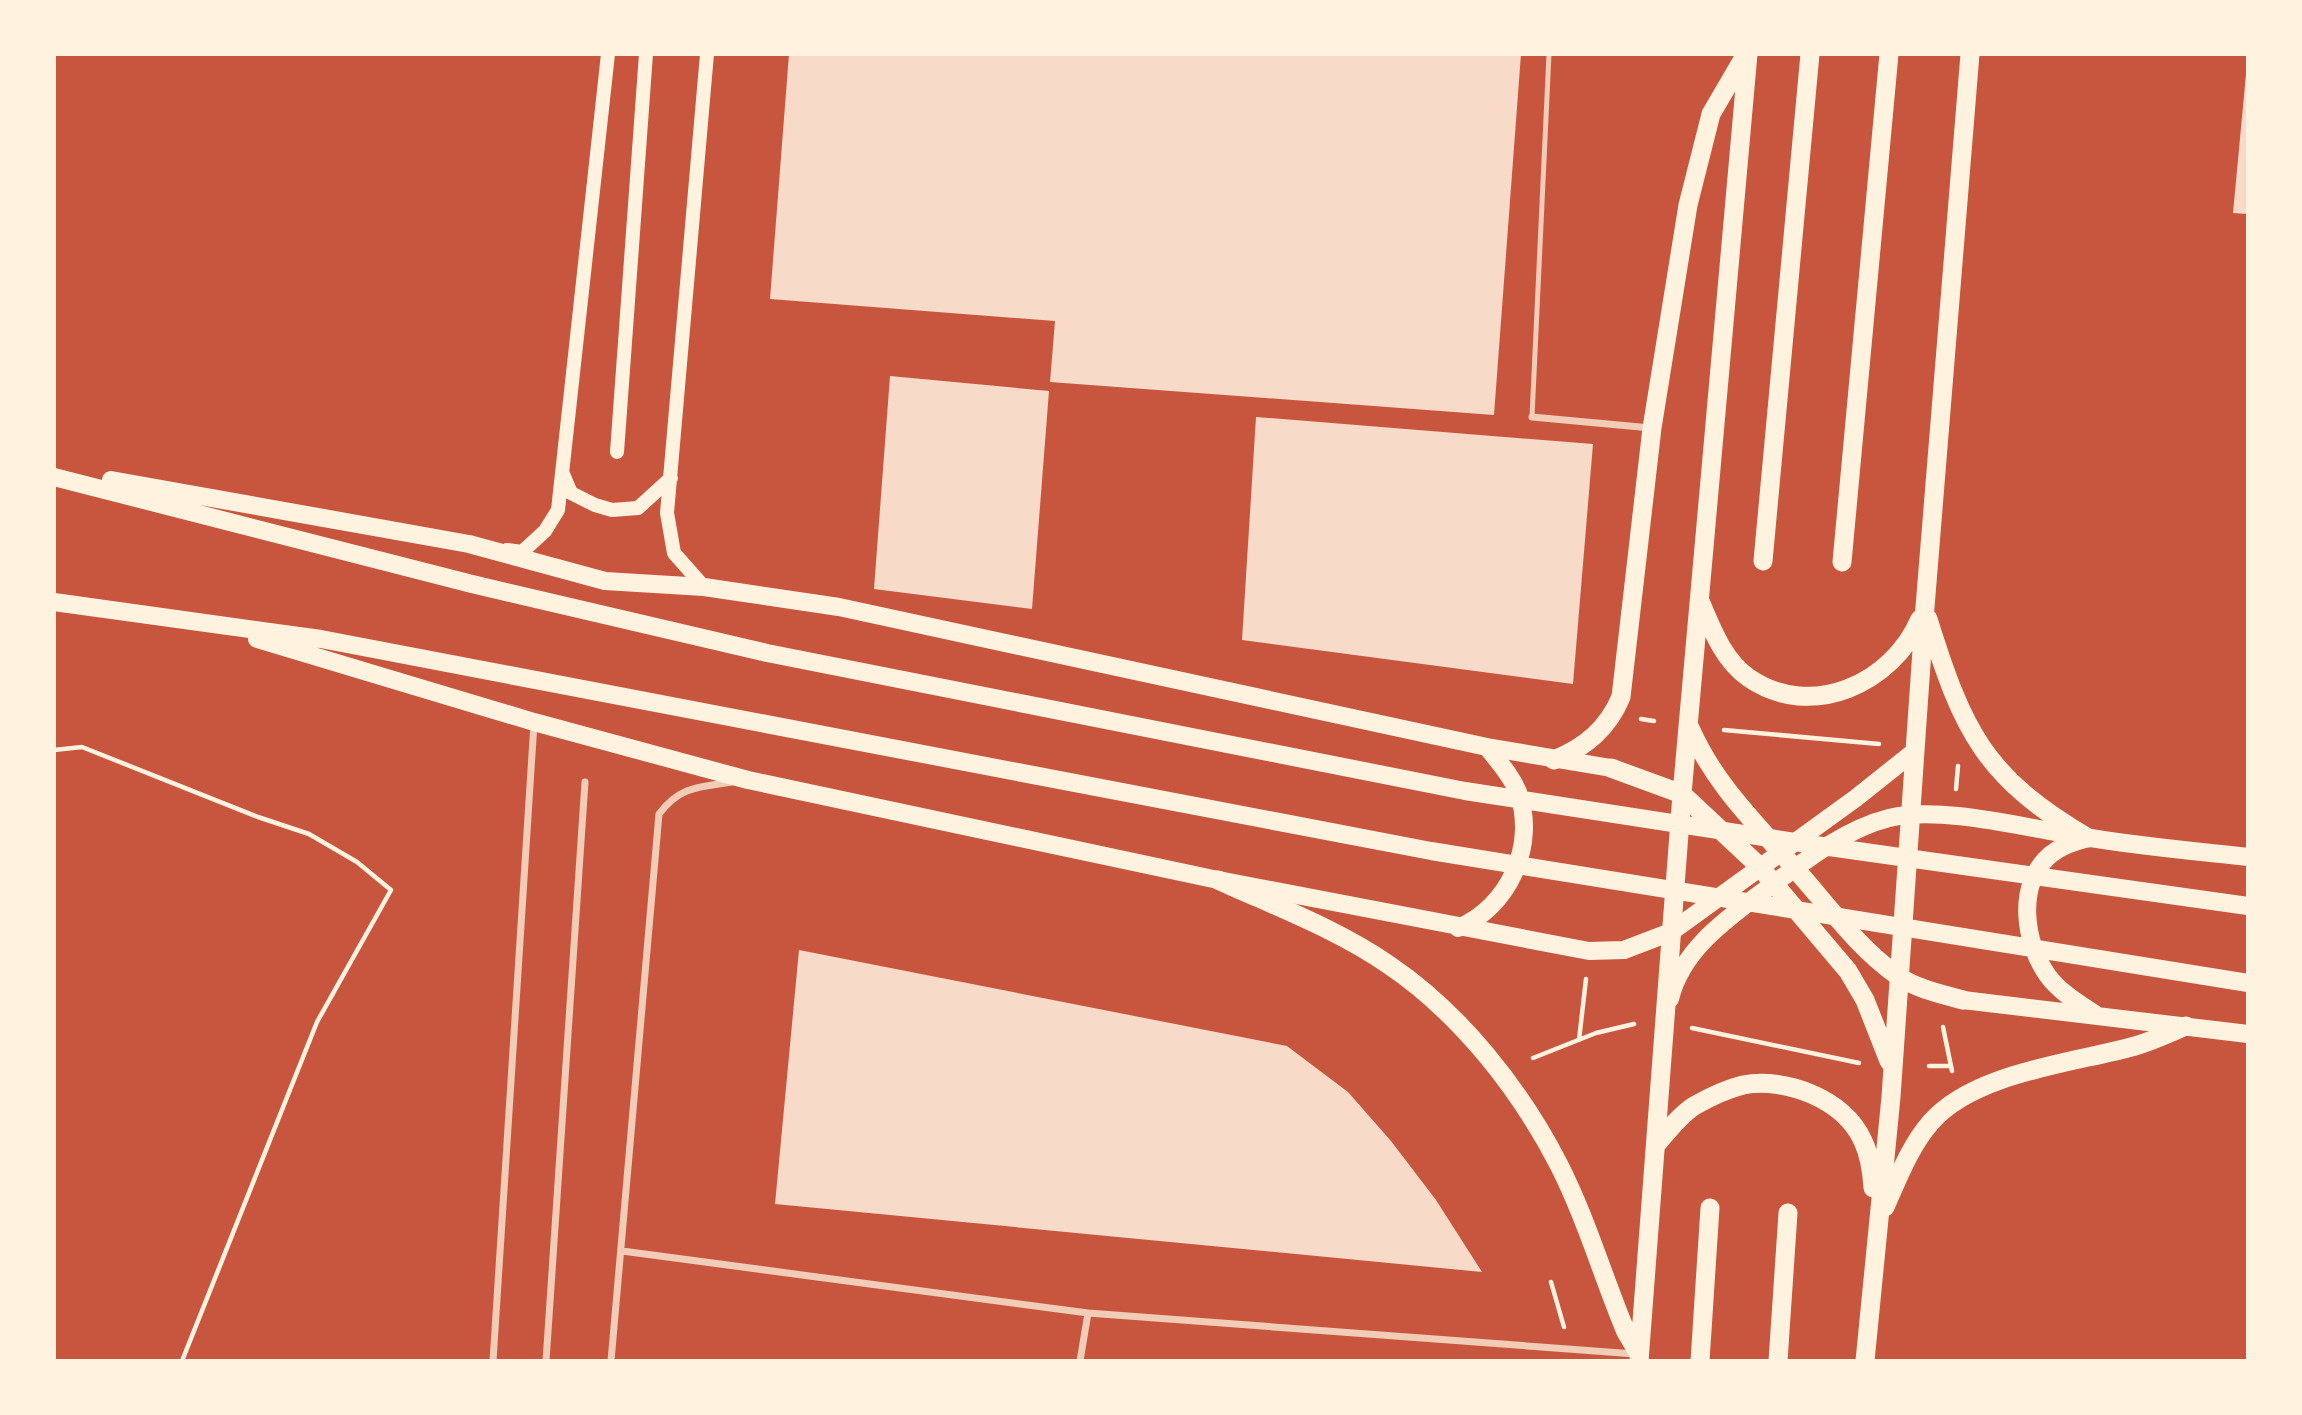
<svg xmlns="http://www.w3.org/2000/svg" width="2302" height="1415" viewBox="0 0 2302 1415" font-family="'Space Grotesk',sans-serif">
<rect width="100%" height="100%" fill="#c8553d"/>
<path fill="#f7dbc8" d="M789 54H1521L1494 415 1050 382 1055 321 770 299Z
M2246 74H2248V214L2233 213Z
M890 376 1049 391 1032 609 874 589Z
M1256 417 1593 444 1573 684 1242 640Z
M799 950 1287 1046 1348 1092 1391 1141 1436 1200 1482 1272 775 1204Z"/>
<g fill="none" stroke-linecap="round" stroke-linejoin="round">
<path stroke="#fff3e0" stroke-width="4.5" d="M1641 719 1654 721
M1724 730 1879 744
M54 750 82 747 258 817 309 834 357 862 391 890 317 1022 182 1361
M1956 789 1958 766
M1943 1027 1952 1071
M1692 1028 1859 1063
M1579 1040 1586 979
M1533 1058 1596 1033 1634 1024
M1929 1066H1950
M1551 1282 1564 1327"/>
<path stroke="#f1ccb7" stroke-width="5" d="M1532 417 1549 54"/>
<path stroke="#f1ccb7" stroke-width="7" d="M1532 417 1651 428
M622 1251 1088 1313 1080 1361
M1088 1313 1635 1354
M493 1361 534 723
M546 1361 585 782
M611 1361 659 814C680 786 699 787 732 782"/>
<path stroke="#fff3e0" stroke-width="14" d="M617 452 646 54
M563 474 571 493 595 505 612 510 638 508 671 478
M507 550 522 552 545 531 558 510 608 54
M704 587 674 553 667 513 707 54"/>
<path stroke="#fff3e0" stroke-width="18" d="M54 477 472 584 767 653 1465 791 1808 844 2248 906
M111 480 469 544 605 581 704 587 839 607 1487 747 1611 768
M54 602 321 639 1431 851 2248 983
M257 639 534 722 748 780 1218 880 1589 951 1624 950 1671 932 1856 798 1915 751
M2085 839C2072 843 2061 846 2050 855 2016 884 2024 943 2048 976 2060 992 2078 1003 2095 1014
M1458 928C1509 907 1537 845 1518 792 1511 775 1498 761 1487 747
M1670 999C1681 953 1721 923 1757 896 1797 867 1841 830 1889 818 1941 805 2030 829 2084 837 2138 846 2193 851 2248 857
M1963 1000 2248 1034"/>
<path stroke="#fff3e0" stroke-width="19" d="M1763 561 1810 54
M1842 562 1889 54
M1700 601C1712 629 1723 660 1749 678 1812 721 1893 683 1920 619
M1928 619C1963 731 1984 777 2088 838
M1690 728C1716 787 1757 824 1798 872 1829 907 1859 949 1898 976 1917 989 1941 994 1963 1000
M1554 760C1586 747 1608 728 1621 697L1652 428 1688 205 1711 114 1746 54
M1611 768 1682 794 1759 866 1848 971 1865 1000 1889 1061
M1218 880C1275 906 1337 929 1389 965 1460 1013 1520 1089 1559 1165 1586 1218 1603 1277 1626 1332L1639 1354
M1656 1145C1667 1132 1679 1116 1694 1106 1708 1098 1727 1089 1743 1085 1786 1077 1844 1099 1863 1141 1870 1156 1872 1172 1873 1188
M1885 1207C1898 1178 1910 1146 1931 1122 1975 1072 2074 1063 2135 1046 2153 1041 2169 1033 2186 1026
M1639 1361 1682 794 1748 54
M1700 1361 1710 1208
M1778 1361 1788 1213
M1865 1361 1891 1097 1925 607 1970 54"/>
</g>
<rect width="2302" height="1415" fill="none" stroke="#fff3e0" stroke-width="112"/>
</svg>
